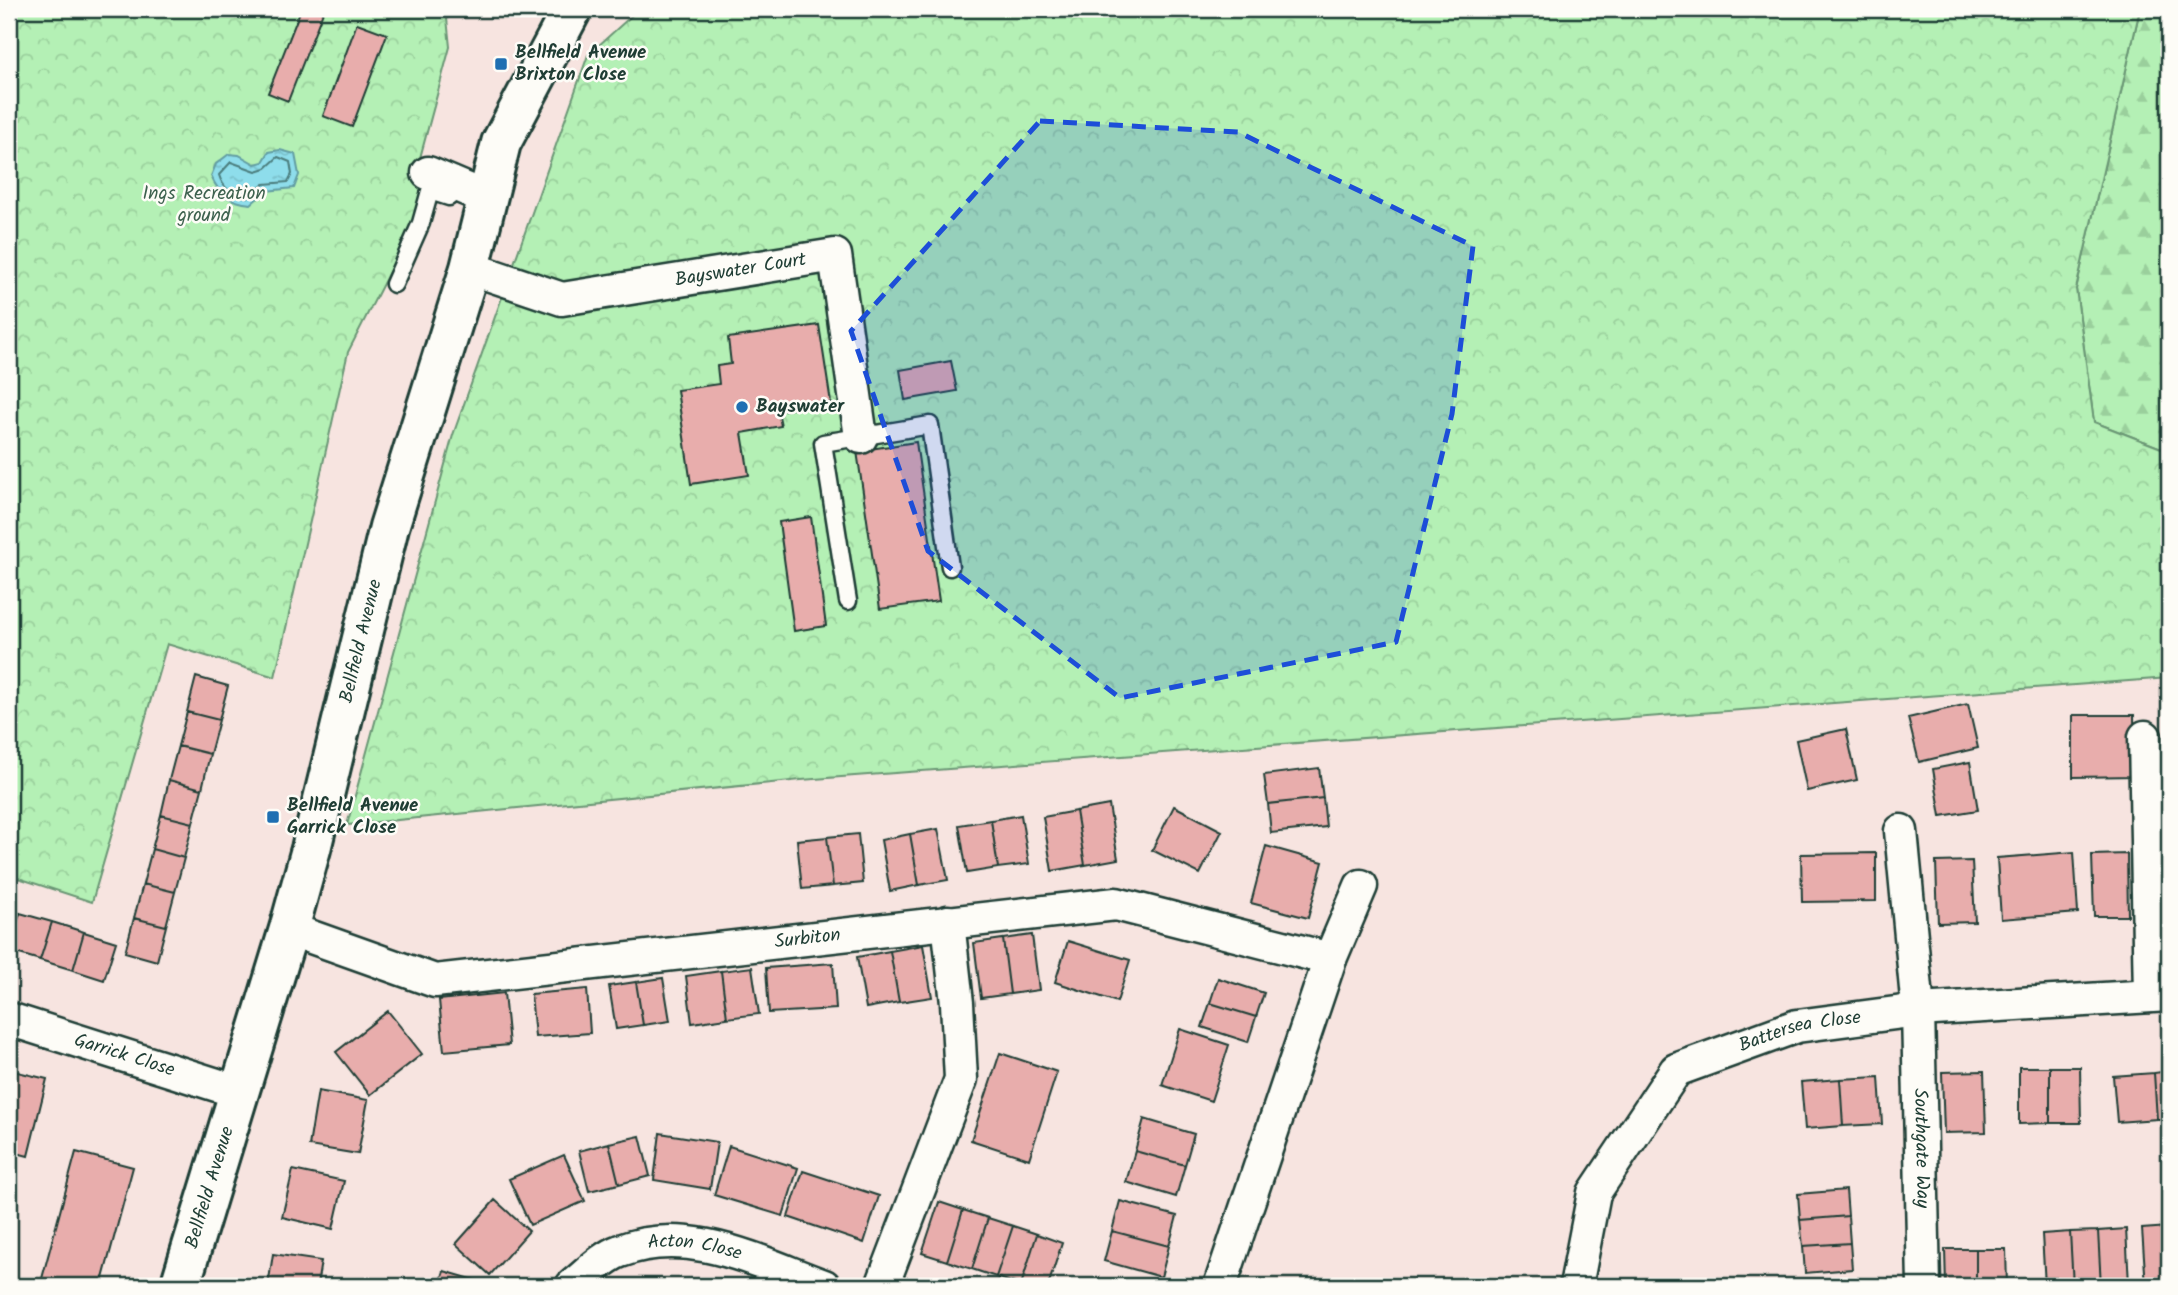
<svg xmlns="http://www.w3.org/2000/svg" width="2178" height="1295" viewBox="0 0 2178 1295" font-family="Kalam,sans-serif">
<defs>
<pattern id="forest-firs" width="22" height="20" patternUnits="userSpaceOnUse" patternTransform="scale(1.75)"><rect width="22" height="20" fill="#b4f0b5"/><path d="M5 1l3.5 6h-7zM16 11l3.5 6h-7z" fill="#9acf9c"/></pattern>
<pattern id="park-crowns" width="20" height="18" patternUnits="userSpaceOnUse" patternTransform="scale(1.75)"><rect width="20" height="18" fill="#b4f0b5"/><path d="M2 6a3 3 0 1 1 6 0M12 15a3 3 0 1 1 6 0" fill="none" stroke="#9acf9c"/></pattern>
<pattern id="water-ripples" width="26" height="14" patternUnits="userSpaceOnUse" patternTransform="scale(1.75)"><rect width="26" height="14" fill="#8eddeb"/><path d="M2 4q2-2 4 0t4 0M15 11q2-2 4 0t4 0" fill="none" stroke="#7abfca"/></pattern>
</defs>
<rect width="100%" height="100%" fill="#f7e4e0"/>
<filter id="ink" filterUnits="userSpaceOnUse"><feTurbulence type="fractalNoise" baseFrequency=".0143" numOctaves="2"/><feDisplacementMap in="SourceGraphic" scale="14" xChannelSelector="R" yChannelSelector="G"/><feConvolveMatrix kernelMatrix="1 2 1 2 8 2 1 2 1" color-interpolation-filters="sRGB"/></filter>
<g filter="url(#ink)">
<path fill="url(#forest-firs)" stroke="#6a9674" stroke-width="2" d="M2140 9H2169V451L2094 422 2076 289Z"/>
<path fill="url(#park-crowns)" stroke="#6a9674" stroke-width="2" d="M9 9H446L450 47 420 158 433 186 348 352 275 677 167 644 92 902 9 875Z
M639 9H2140L2076 289 2094 422 2169 451V678L801 780 347 825 453 435 588 55Z"/>
<path fill="url(#water-ripples)" stroke="#629da2" stroke-width="2" d="M280 150 295 154 299 175 294 188 266 191 251 204C230 202 219 195 211 176L216 164 229 154 239 155 255 164 263 162 269 152Z"/>
<g fill="none" stroke-linecap="round" stroke-linejoin="round">
<path stroke="#4b7d7d" stroke-width="2" d="M278 157 290 162 292 174 288 182 264 184 248 197C234 196 223 189 219 175L231 162 256 171 266 168Z"/>
</g>
<path fill="#e8adac" stroke="#1f3d34" stroke-width="2" d="M301 9H324L288 101 268 93Z
M357 23 387 34 352 127 323 116Z
M819 325 831 403 778 411 781 426 742 433 749 475 691 484 677 390 719 384 717 366 731 364 728 338Z
M951 361 957 391 905 400 900 370Z
M916 442 939 601 880 609 857 451Z
M811 517 826 626 794 631 779 522Z
M196 677 228 686 219 720 187 712Z
M1968 704 1978 748 1919 762 1908 718Z
M187 712 219 720 210 754 178 746Z
M2073 715H2134L2135 776 2073 777Z
M1846 729 1857 780 1807 791 1796 740Z
M178 746 210 754 202 789 169 780Z
M1970 762 1978 810 1941 816 1933 769Z
M1319 768 1323 798 1268 804 1264 775Z
M169 780 202 789 193 823 161 815Z
M1323 798 1326 827 1271 833 1268 804Z
M1109 805 1118 859 1085 865 1076 811Z
M1174 806 1222 831 1200 874 1152 850Z
M1076 811 1085 865 1052 871 1043 817Z
M161 815 193 823 184 858 152 849Z
M1021 815 1029 864 998 868 991 820Z
M991 820 998 868 967 873 959 825Z
M938 829 948 880 919 885 910 834Z
M858 834 863 883 833 886 827 837Z
M910 834 919 885 890 891 881 840Z
M827 837 833 886 802 889 797 840Z
M1266 846 1323 862 1308 918 1251 903Z
M152 849 184 858 175 892 143 884Z
M2074 852 2078 913 2001 919 1997 858Z
M1876 853V901L1802 902 1801 854Z
M2127 854 2128 916H2094L2092 855Z
M1972 861 1975 922 1938 923 1936 862Z
M143 884 175 892 166 926 134 918Z
M9 910 20 913 9 950Z
M20 913 52 922 40 960 9 951Z
M134 918 166 926 157 961 125 952Z
M52 922 84 932 73 970 40 960Z
M84 932 116 942 104 980 73 970Z
M1032 935 1039 990 1010 994 1003 939Z
M1003 939 1010 994 981 998 974 943Z
M1068 941 1130 960 1117 1002 1055 982Z
M923 945 932 997 899 1002 890 951Z
M890 951 899 1002 866 1008 857 957Z
M833 963 836 1009 769 1013 766 968Z
M752 967 759 1014 727 1018 721 971Z
M721 971 727 1018 692 1023 686 976Z
M663 978 670 1021 643 1025 636 982Z
M1218 978 1264 993 1256 1017 1210 1003Z
M636 982 643 1025 616 1029 609 986Z
M587 989 590 1033 535 1037 531 994Z
M504 993 509 1045 444 1051 439 1000Z
M1210 1003 1256 1017 1248 1042 1202 1027Z
M388 1011 422 1054 370 1095 336 1052Z
M1180 1029 1229 1045 1211 1101 1162 1085Z
M1000 1053 1057 1072 1029 1159 971 1140Z
M2019 1067H2050V1123L2019 1124Z
M2050 1067H2080L2081 1123H2050Z
M9 1070 47 1079 28 1156 9 1151Z
M1984 1071 1986 1132 1944 1133 1942 1072Z
M2169 1071V1119H2157L2154 1073Z
M2154 1073 2157 1119 2117 1122 2113 1076Z
M1879 1077 1882 1124 1843 1126 1840 1079Z
M1840 1079 1843 1126 1805 1129 1801 1082Z
M318 1091 368 1100 358 1154 309 1146Z
M1144 1119 1194 1134 1185 1165 1135 1151Z
M660 1133 717 1142 710 1189 654 1180Z
M640 1136 650 1176 619 1184 609 1143Z
M609 1143 619 1184 589 1191 579 1151Z
M729 1146 798 1168 783 1216 714 1195Z
M1135 1151 1185 1165 1176 1197 1126 1182Z
M76 1152 133 1167 101 1286H40Z
M564 1155 585 1201 530 1225 509 1179Z
M293 1170 344 1181 333 1229 282 1217Z
M803 1171 879 1196 864 1243 788 1217Z
M1846 1190 1848 1216 1800 1220 1798 1194Z
M495 1200 529 1231 490 1275 456 1244Z
M1120 1201 1177 1216 1169 1246 1112 1231Z
M939 1202 963 1210 947 1261 922 1253Z
M963 1210 988 1218 972 1269 947 1261Z
M1848 1216 1850 1243 1803 1246 1800 1220Z
M988 1218 1013 1226 996 1277 972 1269Z
M1013 1226 1037 1234 1021 1285 996 1277Z
M2169 1227V1285L2146 1286 2142 1229Z
M2126 1229 2129 1284 2101 1286 2098 1231Z
M1112 1231 1169 1246 1161 1277 1104 1261Z
M2098 1231 2101 1286H2073L2070 1232Z
M2070 1232 2073 1286H2045L2042 1234Z
M1037 1234 1062 1243 1048 1286H1025L1021 1285Z
M1850 1243 1852 1269 1805 1273 1803 1246Z
M1945 1249H1976V1286H1946Z
M1976 1249H2006L2007 1286H1976Z
M273 1254 321 1261 317 1286H268Z
M444 1271 492 1285V1286H439Z"/>
<g fill="none" stroke-linecap="round" stroke-linejoin="round">
<defs>
<path id="service" d="M394 284 421 223 430 191 449 197
M848 601 823 443 930 425 950 567"/>
<g id="minor">
<path d="M428 173 487 198"/>
<path id="s1" d="M470 268 562 299 835 255 861 437"/>
<path d="M2145 737 2150 996"/>
<path id="s2" d="M1901 831 1918 1010 1924 1286"/>
<path id="s3" d="M289 929 435 981 1116 904 1330 959 1220 1286"/>
<path d="M1330 959 1361 886"/>
<path id="s4" d="M9 1019 239 1092"/>
<path id="s5" d="M572 1286C586 1275 603 1257 620 1251 689 1224 760 1263 824 1286"/>
<path d="M882 1286 961 1079 957 1003 948 922"/>
<path id="s6" d="M1576 1286 1594 1193 1676 1070 1797 1026 1918 1010 2169 995"/>
</g>
<g id="tertiary">
<path id="s7" d="M180 1286 289 929 311 849 389 527 470 268 501 143 572 9"/>
</g>
</defs>
<use href="#service" stroke="#1f3d34" stroke-width="21"/>
<use href="#minor" stroke="#1f3d34" stroke-width="37"/>
<use href="#tertiary" stroke="#1f3d34" stroke-width="44"/>
<use href="#service" stroke="#fdfcf7" stroke-width="16"/>
<use href="#minor" stroke="#fdfcf7" stroke-width="32"/>
<use href="#tertiary" stroke="#fdfcf7" stroke-width="38"/>
</g>
</g>
<path fill="#1d4ed8" fill-opacity="0.2" stroke="#1d4ed8" stroke-width="5" stroke-dasharray="14 9" stroke-linejoin="round" d="M1040 121 1238 132 1473 246 1452 414 1396 642 1120 698 928 551 851 331Z"/>
<g fill="#1f6fb2" stroke="#fdfcf7" stroke-width="2.5">
<rect x="494" y="57" width="14" height="14" rx="3.5"/>
<circle cx="742" cy="407" r="7"/>
<rect x="266" y="810" width="14" height="14" rx="3.5"/>
</g>
<g text-anchor="middle" dominant-baseline="central" stroke-width="5" stroke-linejoin="round" paint-order="stroke">
<g font-size="19" font-weight="bold" fill="#1f3d34" stroke="#fdfcf7" text-anchor="start">
<text x="515" y="53">Bellfield Avenue<tspan x="515" dy="22">Brixton Close</tspan></text>
<text x="756" y="407">Bayswater</text>
<text x="287" y="806">Bellfield Avenue<tspan x="287" dy="22">Garrick Close</tspan></text>
</g>
<g font-size="19" fill="#3d614e" stroke="#fdfcf7">
<text x="204" y="194">Ings Recreation<tspan x="204" dy="22">ground</tspan></text>
</g>
<g font-size="19" fill="#1f3d34" stroke="#fdfcf7">
<text stroke="none"><textPath href="#s1" startOffset="278">Bayswater Court</textPath></text>
<text stroke="none"><textPath href="#s7" startOffset="670">Bellfield Avenue</textPath></text>
<text stroke="none"><textPath href="#s3" startOffset="530">Surbiton</textPath></text>
<text stroke="none"><textPath href="#s6" startOffset="373">Battersea Close</textPath></text>
<text stroke="none"><textPath href="#s4" startOffset="121">Garrick Close</textPath></text>
<text stroke="none"><textPath href="#s2" startOffset="318">Southgate Way</textPath></text>
<text stroke="none"><textPath href="#s7" startOffset="103">Bellfield Avenue</textPath></text>
<text stroke="none"><textPath href="#s5" startOffset="136">Acton Close</textPath></text>
</g>
</g>
<rect width="2178" height="1295" fill="none" stroke="#fdfcf7" stroke-width="35"/>
<rect x="18" y="18" width="2143" height="1260" fill="none" stroke="#1f3d34" stroke-width="2.5" filter="url(#ink)"/>
</svg>
